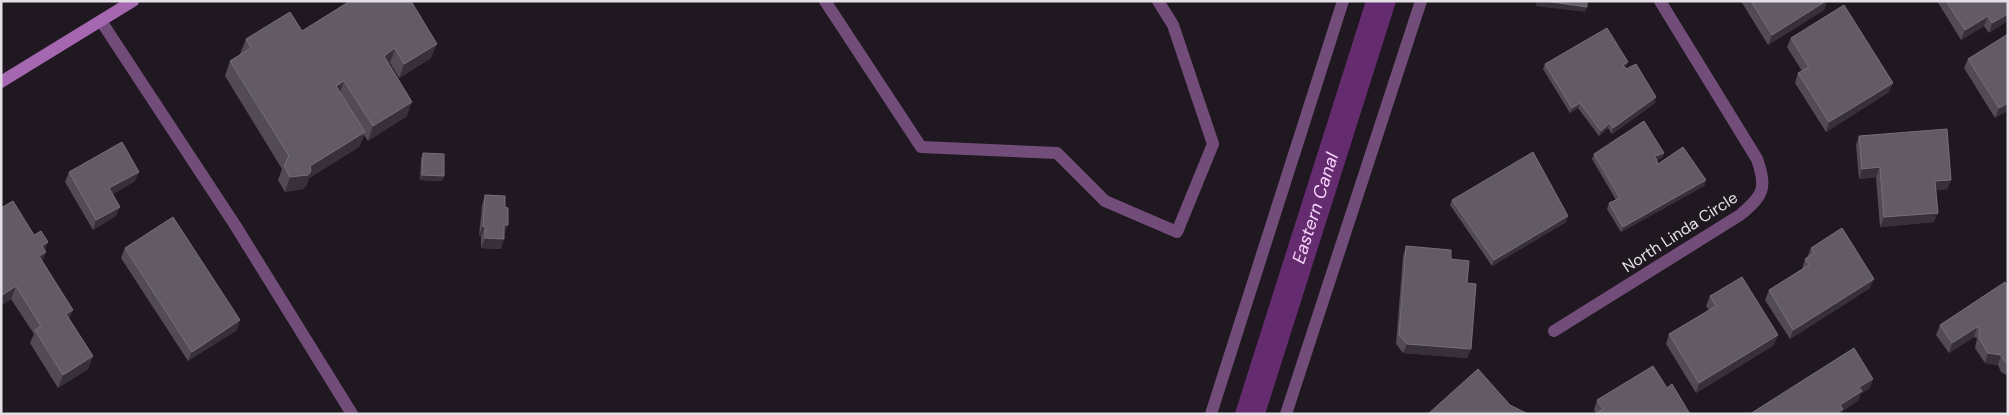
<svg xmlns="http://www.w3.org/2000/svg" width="2009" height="415" viewBox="0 0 2009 415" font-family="'DM Sans',sans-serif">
<rect width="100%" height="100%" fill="#201821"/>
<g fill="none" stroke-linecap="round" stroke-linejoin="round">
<path stroke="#652b6f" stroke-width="29" id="s1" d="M1250 414 1381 1"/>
<path stroke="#734d79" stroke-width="12" d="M825 1 921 147 1057 153 1105 201 1177 232 1213 144 1173 25 1158 1
M101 21 235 225 352 414
M1211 414 1343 1
M1286 414 1421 1"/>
<path stroke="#734d79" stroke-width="12" d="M1554 331 1740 215C1764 195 1767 188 1757 159L1660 1"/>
<path stroke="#a567b0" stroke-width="12" d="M1 82 133 1"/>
</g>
<path fill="#524a54" d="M350 1 431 58 399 78 390 63 389 64 407 116 368 141 364 135 359 147 309 178 306 186 303 189 285 192 278 180 282 169 225 76 230 61 241 54H240L246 39 302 31Z
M1741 1H1827L1824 10 1768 45Z
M1937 1H2008L1989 33 1984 26 1961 40Z
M1791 38 1889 92 1826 132 1795 83 1798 73 1802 71 1787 47Z
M1968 59 2008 110 1995 118 1964 68Z
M1545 64 1626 67 1625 68 1655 103 1612 134 1608 128 1599 136 1578 108 1570 113 1543 69Z
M1859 136 1951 180 1947 189 1936 190 1934 222 1880 227 1876 177 1859 179 1856 145Z
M423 153 444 176 442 181 420 180 421 159Z
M1664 153 1662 158 1657 160 1658 164 1706 180 1704 186 1621 232 1607 209 1609 203 1616 200 1592 159 1594 154Z
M69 172 135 181 113 194 116 216 93 230 65 182Z
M485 195 504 235 501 249 481 248V236H479L482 205Z
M1452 200 1566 222 1492 266 1450 205Z
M1 208 34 235 45 251 42 262 69 319 93 356 88 369 58 388 30 343 34 334 11 299 1 305Z
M1406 246 1451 259 1471 349 1467 358 1403 353 1396 344 1403 256Z
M125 248 237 330 188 361 121 258Z
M1811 248 1870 288 1790 339 1765 300 1769 290 1802 269 1805 259 1807 258Z
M2008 285V376L2001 372 1998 365 1985 363 1975 348 1977 338 1974 337 1949 353 1936 335 1940 325Z
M1710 296 1774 345 1696 393 1666 344 1669 334 1709 310 1706 306Z
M1667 388 1596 413 1594 410 1597 400Z"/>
<path fill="#372f39" d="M1537 1H1545L1587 7 1585 12 1535 6Z
M1826 1H1827L1824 10 1768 45 1772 35Z
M2008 14V21L1989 33 1992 23Z
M1988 16 1984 26 1961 40 1965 30Z
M437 44 431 58 399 78 404 64Z
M395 48 390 63 378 70 384 56Z
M1628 62 1626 67 1621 70 1623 65Z
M344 81 339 95 336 86Z
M1893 83 1889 92 1826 132 1829 122Z
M1656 97 1655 103 1612 134 1613 128Z
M412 102 407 116 368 141 373 126Z
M1580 103 1578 108 1570 113 1572 108Z
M2008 103V110L1995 118 1999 108Z
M1610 123 1608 128 1599 136 1601 131Z
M365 132 359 147 309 178 306 186 303 189 285 192 290 177Z
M1664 153 1662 158 1653 162 1655 156Z
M1880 167 1876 177 1859 179 1862 169Z
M139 172 135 181 106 198 109 188Z
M422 175 444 176 442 181 420 180Z
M1706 180 1704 186 1621 232 1623 227Z
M1951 180 1947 189 1931 191 1935 181Z
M120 207 116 216 93 230 96 220Z
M1938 213 1934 222 1880 227 1884 217Z
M1568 216 1566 222 1492 266 1494 260Z
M504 225H508L504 235Z
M483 226 485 227 481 236H479Z
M485 238 504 239 501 249 481 248Z
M48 242 44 253 46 252 41 265 37 259 42 246Z
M1874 279 1870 288 1790 339 1793 330Z
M16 286 11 299 1 305V296Z
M73 310 68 323 66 314Z
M240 320 237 330 188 361 192 352Z
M1977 327 1974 337 1949 353 1952 343Z
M1778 335 1774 345 1696 393 1699 383Z
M1407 344 1471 349 1467 358 1403 353Z
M1988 353 2001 355 1998 365 1985 363Z
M93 356 88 369 58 388 63 375Z
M1873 379 1870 388 1861 394 1858 401 1843 411 1842 414H1836L1840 405 1859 387Z"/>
<path fill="#625a64" stroke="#766f78" d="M350 1H411L437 44 404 64 395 48 384 56 412 102 373 126 344 81 336 86 365 132 310 166 311 171 308 175 290 177 284 166 289 156 230 61 251 48 246 39 290 12 302 31Z
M1545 1H1587V7Z
M1751 1H1826L1772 35Z
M1946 1H2008V14L1992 23 1988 16 1965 30Z
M1844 5 1893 83 1829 122 1798 73 1809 67 1791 38Z
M1607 28 1628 62 1623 65 1626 69 1636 64 1656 97 1613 128 1610 123 1601 131 1580 103 1572 108 1545 64Z
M2008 34V103L1999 108 1968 59Z
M1644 121 1664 153 1655 156 1658 164 1683 147 1706 180 1623 227 1609 203 1620 198 1594 154Z
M1947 129 1951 180 1935 181 1938 213 1884 217 1880 167 1862 169 1859 136Z
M122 142 139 172 109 188 120 207 96 220 69 172Z
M1533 152 1568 216 1494 260 1452 200Z
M423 153 444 154V176L422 175Z
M485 195 505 196V207L508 208V225H504V239L485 238V227L483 226Z
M13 201 34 235 41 231 48 242 42 246 46 252 39 256 73 310 66 314 93 356 63 375 35 330 41 326 16 286 1 296V208Z
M173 217 240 320 192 352 125 248Z
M1842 228 1874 279 1793 330 1769 290 1809 265 1805 259 1814 253 1811 248Z
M1406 246 1451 250V259L1469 261 1467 283 1476 284 1471 349 1407 344 1399 335Z
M1742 277 1778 335 1699 383 1669 334 1716 306 1710 296Z
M2005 282 2008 285V364L2005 362 2001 355 1988 353 1979 338 1980 329 1977 327 1952 343 1940 325Z
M1854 348 1873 379 1859 387 1862 391 1840 405 1843 409 1836 414H1750Z
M1653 366 1667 388 1672 384 1690 414H1595L1603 409 1597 400Z
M1478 369 1510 405 1528 414H1428Z"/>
<g text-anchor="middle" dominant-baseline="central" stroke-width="4.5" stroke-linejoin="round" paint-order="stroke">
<g font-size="16" fill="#e4dfe5" stroke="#201821">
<text transform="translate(1680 232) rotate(-33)">North Linda Circle</text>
</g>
<g font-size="18" font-style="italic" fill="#f6d5fb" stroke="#201821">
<text stroke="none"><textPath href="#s1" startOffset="216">Eastern Canal</textPath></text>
</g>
</g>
<rect width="2009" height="415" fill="none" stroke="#e4dfe5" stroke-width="5"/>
</svg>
